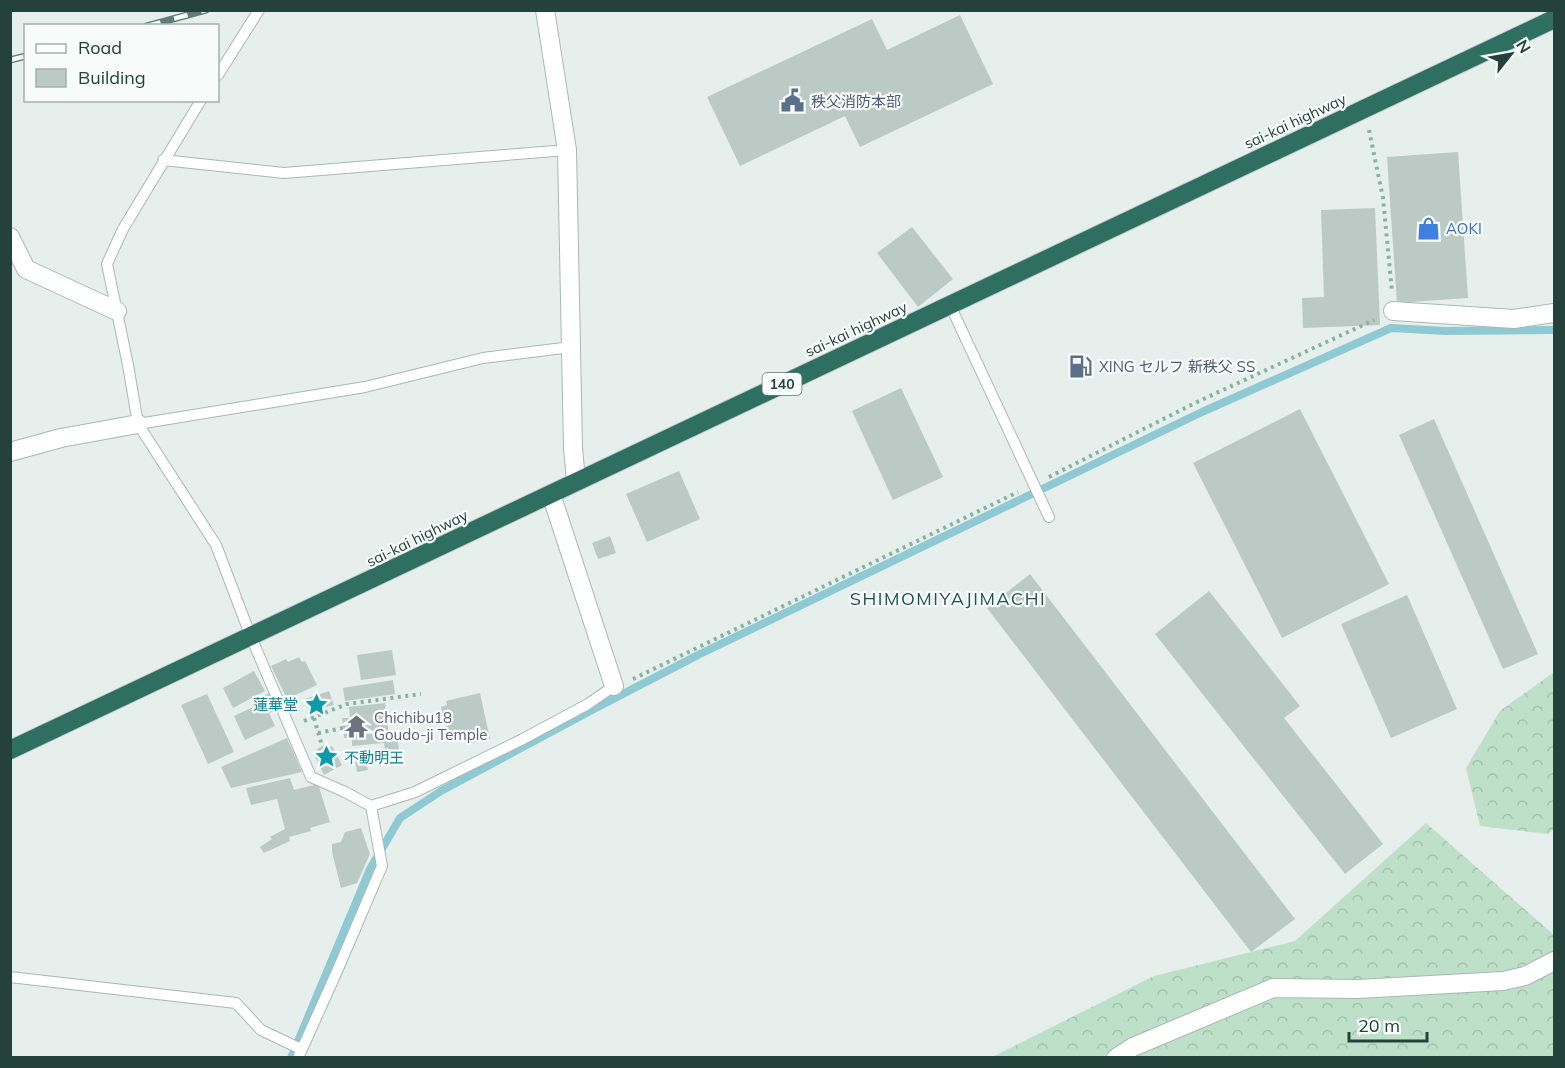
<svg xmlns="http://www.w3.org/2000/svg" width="1565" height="1068" viewBox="0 0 1565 1068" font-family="Mulish,'Noto Sans JP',sans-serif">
<defs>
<pattern id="forest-crowns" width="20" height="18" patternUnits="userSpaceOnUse" patternTransform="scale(1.5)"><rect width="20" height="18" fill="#bfe0c8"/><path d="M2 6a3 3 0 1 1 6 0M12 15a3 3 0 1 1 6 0" fill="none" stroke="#a4c1ad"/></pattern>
</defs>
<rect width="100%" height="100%" fill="#e6efeb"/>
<path fill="url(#forest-crowns)" d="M1554 672V829L1548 834 1480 826 1466 768 1500 711Z
M1426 823 1554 935V1057L990 1058 1154 976 1295 941Z"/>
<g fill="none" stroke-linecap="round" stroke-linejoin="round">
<path stroke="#8ec9d4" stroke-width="8" d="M291 1058 370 869 400 818 441 791 592 710 700 654 1202 412 1391 328 1446 331 1554 330"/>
</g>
<path fill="#bbcac4" d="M960 15 993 84 860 147 845 116 740 166 707 97 872 19 887 50Z
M1458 152 1468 298 1397 303 1387 157Z
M1375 208 1380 325 1303 328 1302 298 1324 297 1321 210Z
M912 227 953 279 918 307 877 253Z
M901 388 943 477 893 500 852 411Z
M1300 409 1389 584 1282 638 1193 463Z
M1434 419 1538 654 1503 669 1399 435Z
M679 471 700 519 647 542 626 494Z
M610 536 616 553 598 559 592 543Z
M1030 574 1295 919 1251 952 987 608Z
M1209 591 1300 706 1284 718 1383 844 1345 874 1155 634Z
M1407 595 1457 709 1391 738 1341 624Z
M392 650 396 675 361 680 357 655Z
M299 657 302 662 305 661 317 685 287 699 271 666 286 659 288 662Z
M254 671 265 691 233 708 223 688Z
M393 680 395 694 345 701 343 688Z
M329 691 334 705 322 708 323 711 310 715 305 699Z
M269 693 277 710 269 713 275 726 245 740 234 716 260 704 258 699Z
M480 693 490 739 467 744 465 732 449 736 446 726 452 724V720L445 722 441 707 447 705 446 701Z
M207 694 234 752 208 764 181 705Z
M385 703 389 736 397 735 399 751 385 752 384 743 352 746V737L344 738 342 718H350L349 707Z
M287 738 302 772 231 788 221 767Z
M326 744 328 748 332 746 342 765 324 775 314 754 319 752 317 749Z
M366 759 368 770 357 772 355 760Z
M290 778 294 790 318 784 330 822 310 828 311 831 289 837 290 841 264 853 260 847 272 839 270 837 285 829 277 799 251 805 246 788Z
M361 828 370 854 357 883 341 888 332 852V844L341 842 345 832Z"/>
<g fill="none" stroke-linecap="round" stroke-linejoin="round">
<defs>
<path id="lane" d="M218 75 259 10
M201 100 123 229 107 264 128 365 138 424 216 545 251 637 311 777 345 792 371 806
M163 160 284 173 567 150
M950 305 1049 517
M138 424 365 387 483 358 571 347
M10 977 236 1003 261 1030 301 1049
M298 1058 338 969 382 866 371 806 415 792 521 740 588 704 614 686"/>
<path id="street" d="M545 10 567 150 573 448 576 481
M10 237 26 269 117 311
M1393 311 1514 319 1554 313
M10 452 61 438 138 424
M551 494 614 686
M1116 1058 1133 1047 1273 988 1358 989 1503 981 1525 976 1554 961"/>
<path id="highway" d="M10 750 1554 19"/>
</defs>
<use href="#lane" stroke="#a8b8b2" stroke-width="12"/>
<use href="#street" stroke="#a8b8b2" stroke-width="20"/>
<use href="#highway" stroke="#c2cac8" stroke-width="20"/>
<path stroke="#86b3a5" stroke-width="4" stroke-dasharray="3 4.5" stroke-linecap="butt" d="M1369 130 1383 198 1392 292
M1049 477 1197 402 1374 320
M633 679 1018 492
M314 718 322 746
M304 721 347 704 421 694
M318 733 343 728"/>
<use href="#lane" stroke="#fff" stroke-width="10"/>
<use href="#street" stroke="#fff" stroke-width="18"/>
<use href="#highway" stroke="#2f6f62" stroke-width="18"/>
<defs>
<path id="rail" d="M147 26 206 10
M10 60 26 56"/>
</defs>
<use href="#rail" stroke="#5f7d75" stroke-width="7"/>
<use href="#rail" stroke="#f7fbf9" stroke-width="4.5" stroke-dasharray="14" stroke-linecap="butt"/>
</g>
<defs>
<symbol id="civic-bare" viewBox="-9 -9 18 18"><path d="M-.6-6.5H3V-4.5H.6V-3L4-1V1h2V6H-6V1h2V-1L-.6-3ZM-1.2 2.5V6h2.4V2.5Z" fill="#5c6f8a" stroke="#f7fbf9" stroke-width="2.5" paint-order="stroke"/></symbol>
<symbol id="shop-bare" viewBox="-9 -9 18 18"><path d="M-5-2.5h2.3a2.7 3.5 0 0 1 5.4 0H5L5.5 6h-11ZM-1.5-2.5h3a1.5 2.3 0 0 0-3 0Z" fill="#3f7fe0" stroke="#f7fbf9" stroke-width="2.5" paint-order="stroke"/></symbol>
<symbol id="fuel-bare" viewBox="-9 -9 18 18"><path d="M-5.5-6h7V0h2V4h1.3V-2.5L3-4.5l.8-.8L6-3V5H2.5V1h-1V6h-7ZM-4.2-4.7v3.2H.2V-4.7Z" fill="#5c6f8a" stroke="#f7fbf9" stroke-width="2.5" paint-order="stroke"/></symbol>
<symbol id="sight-bare" viewBox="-9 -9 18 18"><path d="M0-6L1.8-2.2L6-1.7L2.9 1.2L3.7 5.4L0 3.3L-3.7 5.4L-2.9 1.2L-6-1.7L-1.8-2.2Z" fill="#0f9aa8" stroke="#f7fbf9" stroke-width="2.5" paint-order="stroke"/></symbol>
<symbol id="temple-bare" viewBox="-9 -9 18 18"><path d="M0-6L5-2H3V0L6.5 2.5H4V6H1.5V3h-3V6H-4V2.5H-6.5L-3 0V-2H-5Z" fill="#6b7280" stroke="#f7fbf9" stroke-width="2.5" paint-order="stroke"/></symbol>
</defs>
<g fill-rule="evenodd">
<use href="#civic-bare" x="776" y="84" width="33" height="33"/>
<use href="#shop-bare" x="1412" y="212" width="33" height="33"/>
<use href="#fuel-bare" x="1064" y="350" width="33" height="33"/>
<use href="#sight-bare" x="300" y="688" width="33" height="33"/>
<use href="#temple-bare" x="340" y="710" width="33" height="33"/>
<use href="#sight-bare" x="310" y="740" width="33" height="33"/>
</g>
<g text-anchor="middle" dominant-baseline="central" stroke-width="4.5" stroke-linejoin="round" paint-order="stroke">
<rect fill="#f7fbf9" stroke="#637a73" stroke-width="1.5" x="762.5" y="373" width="39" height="22" rx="4.5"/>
<g font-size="14" font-weight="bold" fill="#24423a">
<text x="782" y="384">140</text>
</g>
<g font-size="15" fill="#4e5e75" stroke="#f7fbf9" text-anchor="start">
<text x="811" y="101">秩父消防本部</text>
<text x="1099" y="366">XING セルフ 新秩父 SS</text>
</g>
<g font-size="15" fill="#24423a" stroke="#f7fbf9">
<text transform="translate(1295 121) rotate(-25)">sai-kai highway</text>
<text transform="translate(856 329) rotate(-25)">sai-kai highway</text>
<text transform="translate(417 538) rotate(-26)">sai-kai highway</text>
</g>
<g font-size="15" fill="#366cbe" stroke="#f7fbf9" text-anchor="start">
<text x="1446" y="228">AOKI</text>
</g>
<g font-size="15" fill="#0d838f" stroke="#f7fbf9" text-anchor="end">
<text x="298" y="704">蓮華堂</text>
<text x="344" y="757" text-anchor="start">不動明王</text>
</g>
<g font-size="15" fill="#5b616d" stroke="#f7fbf9" text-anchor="start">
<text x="374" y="717">Chichibu18<tspan x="374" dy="17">Goudo-ji Temple</tspan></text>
</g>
<g font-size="18" letter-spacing="1.5" fill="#1f5548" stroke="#f7fbf9">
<text x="948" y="598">SHIMOMIYAJIMACHI</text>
</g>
</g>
<rect width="1565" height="1068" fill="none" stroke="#24423a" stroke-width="24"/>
<rect x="24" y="24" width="195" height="78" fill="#f7fbf9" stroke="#a3b1ad" stroke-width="1.5"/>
<rect x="36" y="44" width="30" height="9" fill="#ffffff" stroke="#a3b1ad" stroke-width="1.5"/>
<text x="78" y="54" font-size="18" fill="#24423a">Road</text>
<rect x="36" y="69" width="30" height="18" fill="#bbcac4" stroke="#a3b1ad" stroke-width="1.5"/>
<text x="78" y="84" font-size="18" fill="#24423a">Building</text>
<g transform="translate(1511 54) rotate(59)" stroke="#f7fbf9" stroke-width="4.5" paint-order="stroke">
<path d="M0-4.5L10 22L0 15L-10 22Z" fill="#24423a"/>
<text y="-9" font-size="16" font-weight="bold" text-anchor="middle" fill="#24423a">N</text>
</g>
<path d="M1349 1032v9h78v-9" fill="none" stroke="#24423a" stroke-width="3"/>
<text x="1358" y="1032" font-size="18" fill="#24423a" stroke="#f7fbf9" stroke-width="4.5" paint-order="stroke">20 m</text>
</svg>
